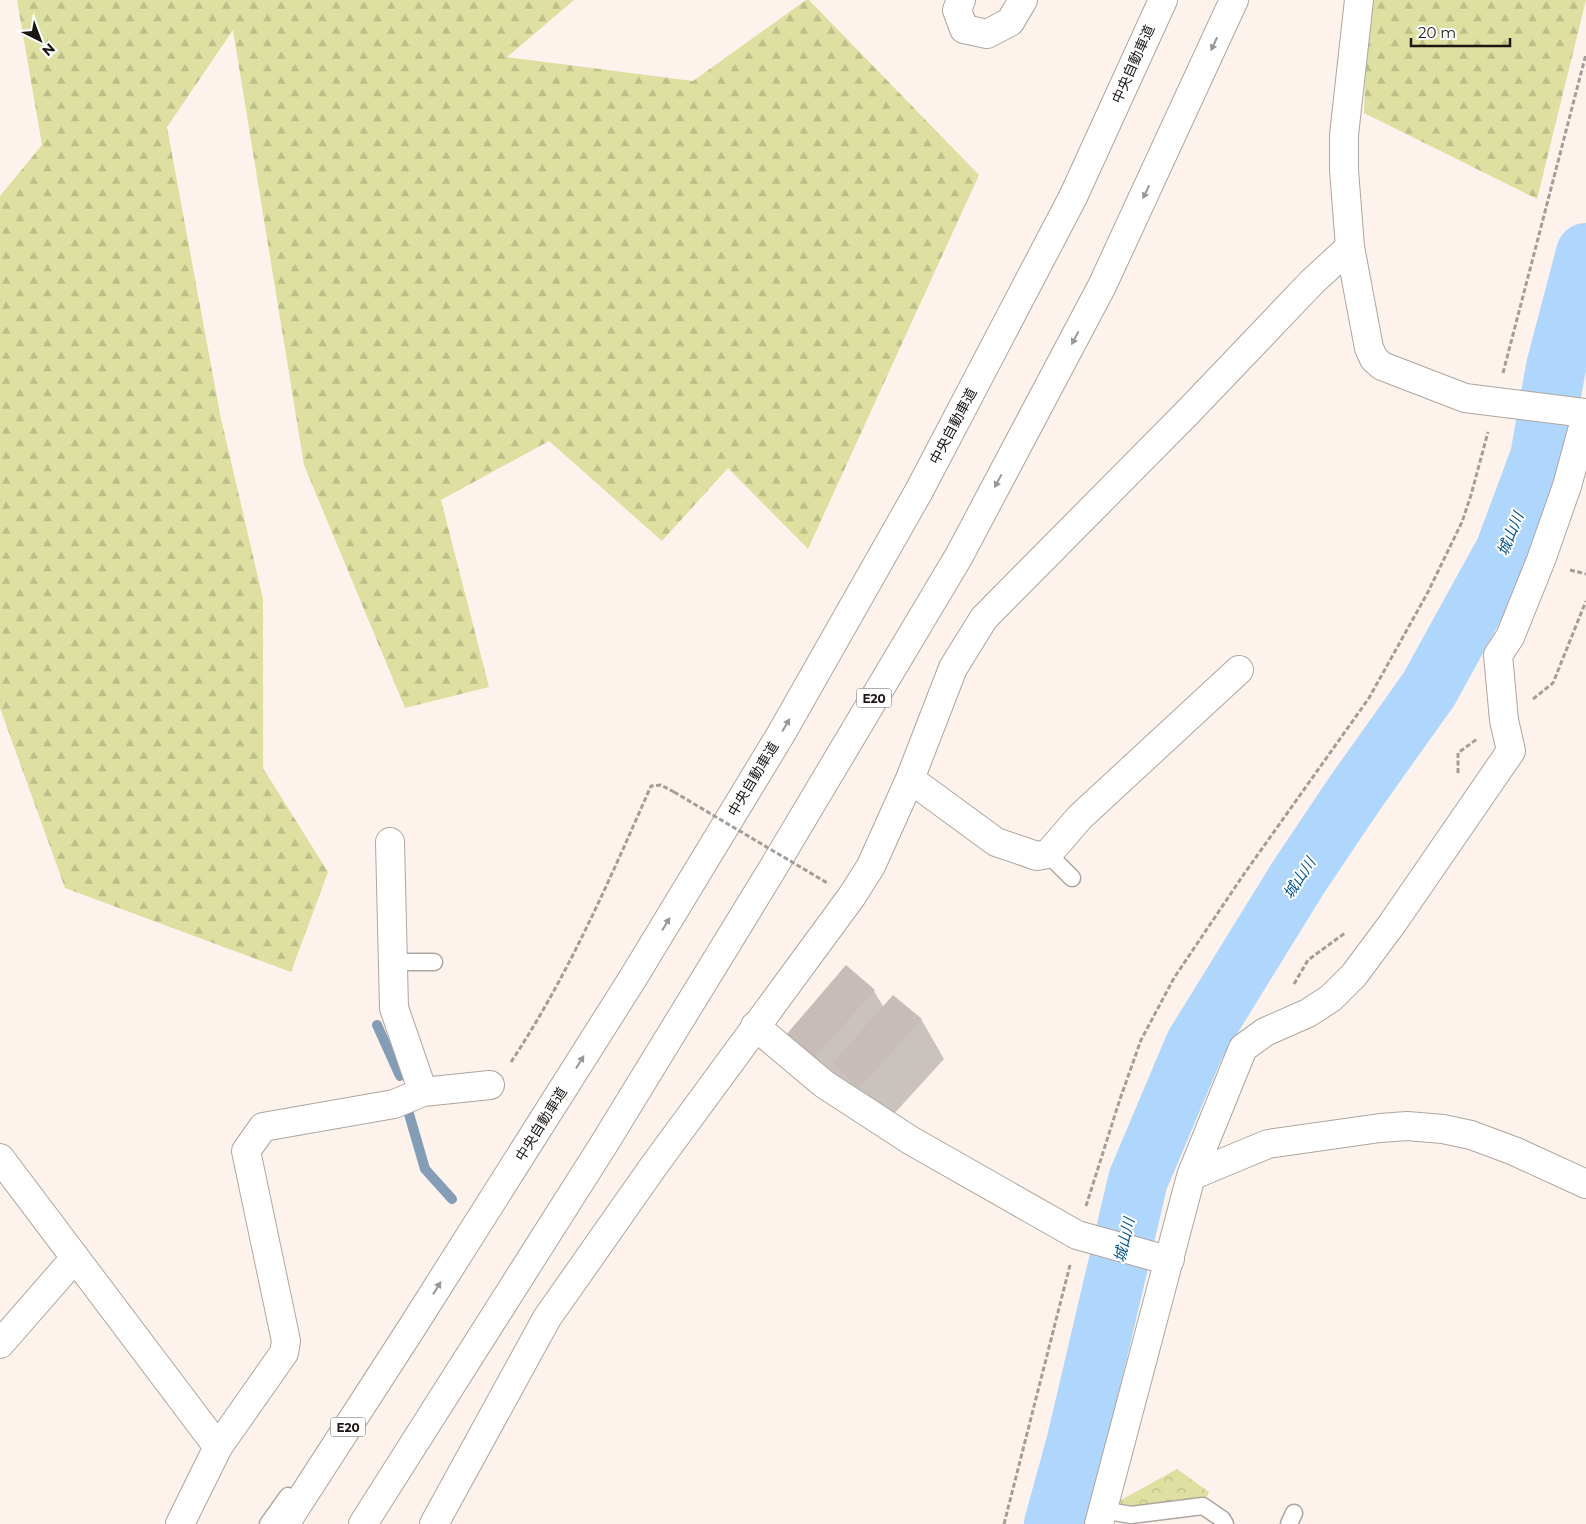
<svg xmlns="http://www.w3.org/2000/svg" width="1586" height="1524" viewBox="0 0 1586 1524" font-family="Montserrat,'Noto Sans JP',sans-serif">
<defs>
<pattern id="forest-firs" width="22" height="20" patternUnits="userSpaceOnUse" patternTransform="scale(1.25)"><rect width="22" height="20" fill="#dde0a0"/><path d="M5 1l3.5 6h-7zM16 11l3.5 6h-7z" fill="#bdbf89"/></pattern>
<pattern id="park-crowns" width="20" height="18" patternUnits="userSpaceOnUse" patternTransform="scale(1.25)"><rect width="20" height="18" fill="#dde0a0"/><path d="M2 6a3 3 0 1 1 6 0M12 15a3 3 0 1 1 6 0" fill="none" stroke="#bdbf89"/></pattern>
</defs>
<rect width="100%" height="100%" fill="#fdf3ec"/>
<path fill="url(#forest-firs)" d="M17 0H574L507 57 693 81 806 0H809L979 175 808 549 728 468 662 541 549 441 441 500 489 687 405 708 304 465 233 30 167 127 220 414 263 599V768L328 872 291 972 65 888 0 708V196L42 145Z
M1368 0H1586L1537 199 1364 113Z"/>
<path fill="url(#park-crowns)" d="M1177 1469 1209 1492 1203 1506 1103 1510Z"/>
<path fill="#0003" d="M874 991 884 1008 921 1019 944 1059 882 1127 837 1096 788 1035Z"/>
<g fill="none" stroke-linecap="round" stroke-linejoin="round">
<path stroke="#839db7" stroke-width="10" d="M377 1025 400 1076
M409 1114 425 1169 452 1199"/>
<path stroke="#afd7fd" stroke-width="60" d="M1054 1524 1076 1444 1138 1180 1195 1045 1298 878 1355 793 1429 689 1505 551 1540 457 1556 367 1586 253"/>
</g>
<path fill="#c7bcb7" d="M846 965 875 990 814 1058 786 1035Z
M893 995 922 1019 859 1088 833 1063Z"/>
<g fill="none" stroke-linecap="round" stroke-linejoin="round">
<defs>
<path id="lane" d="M1048 854 1072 878
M393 962H434
M1103 1510 1131 1515 1203 1506 1222 1519 1225 1524
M268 1524 288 1496
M1289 1524 1294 1513"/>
<path id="street" d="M961 0 957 10 964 29 987 34 1010 22 1023 0
M1359 0 1344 135V170L1350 247 1369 348 1374 359 1382 366 1465 398 1586 413
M910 779 996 842 1037 856 1048 854 1080 817 1239 670
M755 1026 824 1084 910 1140 1077 1235 1156 1257 1170 1259
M423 1092 490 1085
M0 1158 218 1447
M1191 1176 1268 1144 1380 1128 1407 1126 1443 1129 1471 1135 1514 1151 1586 1184
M0 1344 75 1258
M180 1524 218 1447 284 1353 286 1341 246 1151 263 1127 394 1104 423 1092 394 1008 390 842
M434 1524 547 1318 653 1167 852 896 871 866 910 779 953 668 984 618 1187 413 1312 282 1350 247
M1099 1524 1191 1176 1243 1048 1265 1032 1308 1013 1331 998 1354 975 1392 924 1511 751 1504 720 1498 655 1510 637 1541 560 1567 486 1586 416"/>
<path id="highway" d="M285 1524 411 1329 633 978 781 734 919 491 1073 197 1163 0
M363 1524 604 1144 773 868 959 556 1102 286 1234 0"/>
</defs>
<use href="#lane" stroke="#afa59f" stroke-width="19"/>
<use href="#street" stroke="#afa59f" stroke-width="30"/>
<use href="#highway" stroke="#afa59f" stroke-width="30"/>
<path stroke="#a49d98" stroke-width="3" stroke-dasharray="5 2.5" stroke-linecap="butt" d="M1503 373 1586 54
M1570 570 1586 574
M1533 699 1553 683 1586 601
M1458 773V753L1477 739
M1294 984 1308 960 1345 933
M511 1062C568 976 609 881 651 786L661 785 674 792
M1086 1206 1120 1099 1141 1040 1174 978 1244 874 1369 698 1428 592 1462 522 1471 495 1488 432
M1004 1524 1070 1265"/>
<use href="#lane" stroke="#fff" stroke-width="16"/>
<use href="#street" stroke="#fff" stroke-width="28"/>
<use href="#highway" stroke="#fff" stroke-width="28"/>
<path stroke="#a49d98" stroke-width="3" stroke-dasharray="5 2.5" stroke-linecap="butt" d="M674 792 829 884"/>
</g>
<defs><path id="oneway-solid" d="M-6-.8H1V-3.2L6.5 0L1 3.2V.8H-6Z" transform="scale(1.25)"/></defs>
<g fill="#989796">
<use href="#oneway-solid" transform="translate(1214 44) rotate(115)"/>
<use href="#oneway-solid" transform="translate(1146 192) rotate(115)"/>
<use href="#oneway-solid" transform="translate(1075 338) rotate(118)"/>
<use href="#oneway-solid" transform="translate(998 481) rotate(118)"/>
<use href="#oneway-solid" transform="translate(786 725) rotate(-60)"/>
<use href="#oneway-solid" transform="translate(666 924) rotate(-59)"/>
<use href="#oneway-solid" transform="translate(580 1062) rotate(-58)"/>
<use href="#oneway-solid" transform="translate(437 1288) rotate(-58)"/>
</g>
<g text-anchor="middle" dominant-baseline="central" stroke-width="4" stroke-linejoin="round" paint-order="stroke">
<g fill="#fff" stroke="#5f5d5b" stroke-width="1">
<rect x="856.5" y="688.5" width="35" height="19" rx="4"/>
<rect x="330.5" y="1417.5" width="35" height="19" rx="4"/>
</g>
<g font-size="12" font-weight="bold" fill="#1b1715">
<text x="874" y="698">E20</text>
<text x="348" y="1427">E20</text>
</g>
<g font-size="14" fill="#1b1715" stroke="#fff">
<text transform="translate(1133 64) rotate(-66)">中央自動車道</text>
<text transform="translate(953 426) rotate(-62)">中央自動車道</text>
<text transform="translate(753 779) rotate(-59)">中央自動車道</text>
<text transform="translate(541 1124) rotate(-58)">中央自動車道</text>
</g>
<g font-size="15" font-style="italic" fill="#03548d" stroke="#fff">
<text transform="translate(1510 534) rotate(-68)">城山川</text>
<text transform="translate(1299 878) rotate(-57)">城山川</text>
<text transform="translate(1124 1240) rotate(-77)">城山川</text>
</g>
</g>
<g transform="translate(40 40) rotate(138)" stroke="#ffffff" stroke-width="4" paint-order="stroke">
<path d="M0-4L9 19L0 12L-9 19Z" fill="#1b1715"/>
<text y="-8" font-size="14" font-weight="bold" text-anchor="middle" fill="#1b1715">N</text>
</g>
<path d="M1411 38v8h99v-8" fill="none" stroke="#1b1715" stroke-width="2.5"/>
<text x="1418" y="38" font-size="15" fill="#1b1715" stroke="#ffffff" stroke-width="4" paint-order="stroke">20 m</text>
</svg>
